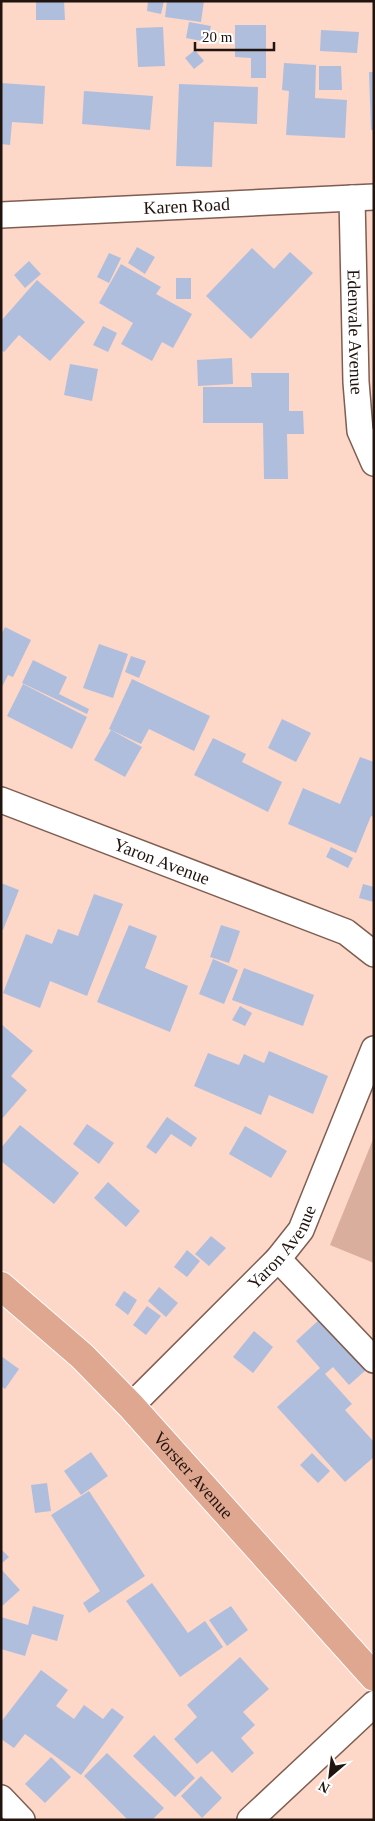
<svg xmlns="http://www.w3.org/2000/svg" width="375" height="1821" viewBox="0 0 375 1821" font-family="Georgia,serif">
<rect width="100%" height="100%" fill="#fdd7c8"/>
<path fill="#daae9c" d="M374 1137V1263L330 1245Z"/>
<path fill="#b0bede" d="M36 1H64L65 20H36Z
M148 1H164L161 14 147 11Z
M167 1H204L201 22 165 17Z
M189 22 211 26 207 42 186 38Z
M235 25H266V78H251V58L235 57Z
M163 27 165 66 138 67 136 28Z
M321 30 359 32 357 53 320 51Z
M195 50 204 61 194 69 185 58Z
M284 63 316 65 315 98 347 100 345 138 286 135 289 91 282 90Z
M319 66H341L342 90H319Z
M369 72H374V130H371Z
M1 83 45 86 43 124 12 122 10 145 1 144Z
M179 84 258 87 257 124 214 122 212 167 176 166Z
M84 91 153 96 150 130 82 124Z
M137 247 155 257 145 274 128 263Z
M252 248 274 269 290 252 313 273 251 339 206 296Z
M109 253 121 258 109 283 97 277Z
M29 261 41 274 25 288 14 275Z
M121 264 161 287 156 294 192 314 173 348 162 342 152 361 121 344 133 323 99 303Z
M176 278H191V299H176Z
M37 280 85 322 50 361 19 335 4 352 1 350V321Z
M103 326 117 333 108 352 93 345Z
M232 358 233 384 198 386 197 360Z
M70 364 98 369 92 401 64 395Z
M251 373H289V411H303L304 434H287L288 479H264L263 423H203V387H252Z
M5 627 31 640 13 677 8 675 1 689V635Z
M99 644 128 654 113 698 83 688Z
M131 656 146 661 139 678 125 672Z
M33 660 67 677 59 694 89 709 87 714 22 683Z
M132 679 210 716 194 751 149 729 141 744 109 729Z
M23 684 87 717 72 749 7 716Z
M282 719 311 733 296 762 268 748Z
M111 730 142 747 125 777 94 760Z
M213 738 246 754 242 762 282 782 268 812 194 775Z
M360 757 374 762V817L371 816 356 853 288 824 303 788 340 804Z
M331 847 353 858 348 868 326 857Z
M1 883 19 890 3 930H1Z
M363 884 374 887V902L359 898Z
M94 894 123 904 87 996 50 981 40 1008 3 993 26 934 52 944 58 929 78 936Z
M129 925 157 936 145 968 188 986 170 1032 97 1002Z
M221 925 240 931 229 963 210 957Z
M213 959 238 970 224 1004 199 994Z
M244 968 314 995 303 1026 232 1000Z
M240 1006 252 1013 245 1026 232 1020Z
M1 1024 33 1051 11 1076 27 1090 1 1120Z
M269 1051 328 1076 313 1114 269 1095 261 1115 194 1086 208 1053 239 1065 244 1054 264 1063Z
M167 1117 197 1138 191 1147 171 1134 156 1154 146 1147Z
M87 1124 114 1143 99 1164 73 1144Z
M20 1125 79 1173 54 1204 1 1161V1148Z
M245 1126 287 1151 271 1178 229 1154Z
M108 1182 140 1211 126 1227 94 1198Z
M211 1236 226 1248 209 1266 195 1254Z
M187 1250 200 1261 187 1277 174 1267Z
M159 1287 178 1303 166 1317 148 1301Z
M124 1291 137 1300 128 1315 115 1305Z
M147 1306 161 1316 146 1335 133 1325Z
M320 1319 366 1370 349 1385 333 1367 325 1374 352 1404 345 1410 374 1442V1457L345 1482 277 1407 320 1368 296 1341Z
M254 1331 273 1347 253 1373 233 1357Z
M1 1356 19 1369 5 1389 1 1386Z
M91 1452 108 1476 81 1495 64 1471Z
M312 1453 330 1471 318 1483 300 1465Z
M47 1483 51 1511 35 1513 31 1485Z
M89 1491 145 1576 89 1613 83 1603 100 1591 51 1515Z
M1 1549 9 1557 1 1564Z
M1 1569 20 1590 1 1607Z
M152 1583 188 1633 205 1621 223 1647 180 1677 126 1601Z
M33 1606 64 1615 57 1641 32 1634 25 1656 1 1649V1617L28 1625Z
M231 1606 248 1630 227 1646 209 1620Z
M240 1657 269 1689 243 1712 255 1725 241 1738 254 1753 232 1773 212 1751 197 1764 174 1739 197 1717 187 1705Z
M41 1670 68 1690 56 1706 74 1719 84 1705 103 1719 112 1708 124 1717 81 1775 25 1734 14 1748 1 1739V1722Z
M154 1735 195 1778 175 1797 133 1756Z
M107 1753 164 1808 152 1820H128L84 1776Z
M51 1757 71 1777 45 1803 25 1784Z
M201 1776 222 1798 202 1818 181 1796Z"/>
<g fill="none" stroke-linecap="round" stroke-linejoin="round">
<defs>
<g id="minor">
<path id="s1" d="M352 198 356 382 360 431 374 463"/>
<path id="s2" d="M1 215 374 197"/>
<path id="s3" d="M1 800 346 932 374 954"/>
<path d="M278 1259 374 1360"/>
<path id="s4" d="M131 1406 278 1259 301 1230 374 1049"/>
<path d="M1 1798 22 1820"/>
<path d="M250 1820 374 1704"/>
</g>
<g id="major">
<path id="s5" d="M1 1286 82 1356 131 1406 374 1677"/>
</g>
</defs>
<use href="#minor" stroke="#7f5e51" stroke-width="28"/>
<use href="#major" stroke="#fff" stroke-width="30"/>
<use href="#minor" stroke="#fff" stroke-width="25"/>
<use href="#major" stroke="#dfa78f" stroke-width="28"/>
</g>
<g text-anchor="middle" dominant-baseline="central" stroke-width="4" stroke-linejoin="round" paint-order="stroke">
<g font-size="18" fill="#21140f" stroke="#fff">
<text stroke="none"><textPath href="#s2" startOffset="186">Karen Road</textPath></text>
<text stroke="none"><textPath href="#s1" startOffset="134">Edenvale Avenue</textPath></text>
<text stroke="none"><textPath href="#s3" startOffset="172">Yaron Avenue</textPath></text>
<text stroke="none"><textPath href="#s4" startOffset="220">Yaron Avenue</textPath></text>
<text stroke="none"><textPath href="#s5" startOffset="270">Vorster Avenue</textPath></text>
</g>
</g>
<rect width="375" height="1821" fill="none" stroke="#21140f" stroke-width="5"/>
<g transform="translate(330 1776) rotate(208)" stroke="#ffffff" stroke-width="4" paint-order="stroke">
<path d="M0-4L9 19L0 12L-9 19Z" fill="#21140f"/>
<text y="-8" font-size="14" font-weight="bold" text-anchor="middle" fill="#21140f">N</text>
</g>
<path d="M195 42v8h79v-8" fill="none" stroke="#21140f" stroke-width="2.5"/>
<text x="202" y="42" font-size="15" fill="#21140f" stroke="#ffffff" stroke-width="4" paint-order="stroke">20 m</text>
</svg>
